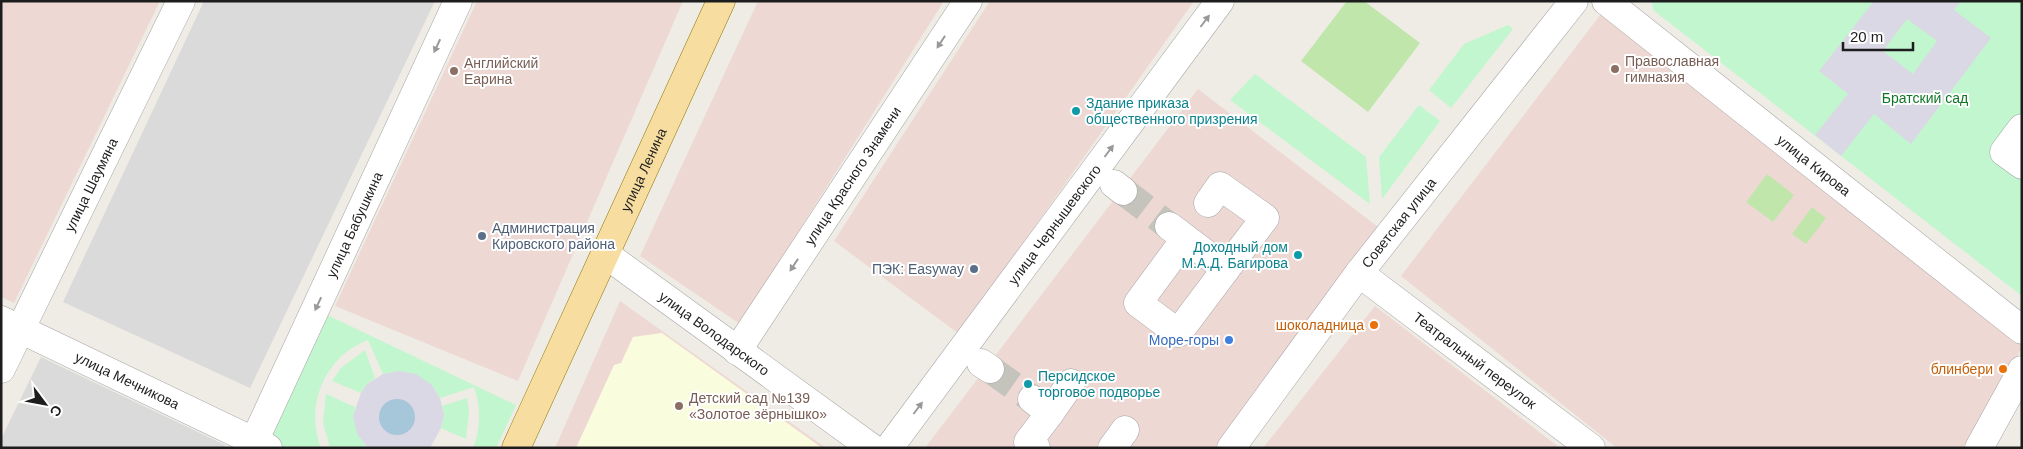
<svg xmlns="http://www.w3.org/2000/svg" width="2023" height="449" viewBox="0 0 2023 449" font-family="Helvetica,sans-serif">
<rect width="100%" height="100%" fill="#eeece4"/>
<path fill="#dbdada" d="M204 1H435L250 388 63 302Z
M41 357 225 445 224 448H1V439Z"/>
<path fill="#eed8d4" d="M1 1H160L14 303 1 297Z
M477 1H683L518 381 335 306Z
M758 1H944L740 324 640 256Z
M990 1H1194L959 334 834 241Z
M1601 14 2022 342V348L1963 448H1617L1401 276Z
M1198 89 1382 230 1214 448H925Z
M620 301 826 448H555Z
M1375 306 1560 448H1263Z"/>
<path fill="#f9fddd" d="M662 333 822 448H576L614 365 621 363 633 337Z"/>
<path fill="#c0e6ac" d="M1347 1H1364L1420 43 1368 112 1301 61Z
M1767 174 1794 195 1773 222 1746 202Z
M1812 207 1826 218 1806 244 1792 234Z"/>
<path fill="#c2f6ce" d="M1652 1H2022V296L1653 10Z
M1508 25 1513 29 1451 108 1429 90 1464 44Z
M1255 74 1366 157 1370 204 1230 100Z
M1419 105 1440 121 1382 199 1379 157Z
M323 313 516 405 496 448H473C481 429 481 406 474 387L440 398 431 384 399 371 383 374 368 340C325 356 304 405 321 448H283L262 438Z
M365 350 375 378 367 384 361 393 332 381 341 368Z
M326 394 355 407C352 422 357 434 366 446L364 448H330L323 423Z
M467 398 469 411 466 439 441 428 444 415 442 406Z"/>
<path fill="#dad8e4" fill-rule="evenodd" d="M1874 1H1961L1954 10 1991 38 1911 144 1874 114 1841 156 1815 135 1848 94 1819 71ZM1907 19 1937 41 1913 74 1883 51Z
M399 371 416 374 431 384 440 398 444 415 441 428 430 448H368L357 434 353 416 361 393 367 384 383 374Z"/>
<path fill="#a6c6d9" d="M379 417a18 18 0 1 1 36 0a18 18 0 1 1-36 0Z"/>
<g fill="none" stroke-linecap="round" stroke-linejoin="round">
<path stroke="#c4c3bc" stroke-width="28" stroke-dasharray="28 14" stroke-linecap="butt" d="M1123 191 1169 226
M990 369 1032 399"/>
<defs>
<g id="minor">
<path id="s1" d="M1606 1 2022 330"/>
<path d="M2022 128 2004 152 2022 165"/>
<path d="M1114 184 1123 191"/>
<path d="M1169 226 1226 269 1265 218 1220 186 1208 203"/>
<path d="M1177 250 1138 303 1178 333 1226 269"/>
<path id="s2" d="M605 254 872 448"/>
<path id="s3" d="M1359 273 1591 448"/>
<path id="s4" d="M1 320 268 448"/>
<path id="s5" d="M737 351 968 1"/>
<path d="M981 363 990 369"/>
<path id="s6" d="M1 369 181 1"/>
<path d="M1032 399 1050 413 1028 442 1036 448"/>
<path d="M1050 413 1071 383"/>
<path id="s7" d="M251 448 458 1"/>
<path id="s8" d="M889 448 1220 1"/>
<path d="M1112 448 1125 430"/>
<path id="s9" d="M1231 448 1359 273 1574 1"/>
<path d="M1979 448 2022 370"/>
</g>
<g id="major">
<path id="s10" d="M516 448 721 1"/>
</g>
</defs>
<use href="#minor" stroke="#a4a4a4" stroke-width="29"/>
<use href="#major" stroke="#8f7608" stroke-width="29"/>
<use href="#minor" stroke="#fff" stroke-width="28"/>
<use href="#major" stroke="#f7dea0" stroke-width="28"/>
</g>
<defs><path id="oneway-solid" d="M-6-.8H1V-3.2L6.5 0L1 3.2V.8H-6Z" transform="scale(1.25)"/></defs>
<g fill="#999">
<use href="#oneway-solid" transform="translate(1205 21) rotate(-53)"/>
<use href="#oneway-solid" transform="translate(941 42) rotate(123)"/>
<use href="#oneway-solid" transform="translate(437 46) rotate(115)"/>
<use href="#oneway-solid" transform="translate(1109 151) rotate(-53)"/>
<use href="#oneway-solid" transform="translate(794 265) rotate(123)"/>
<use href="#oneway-solid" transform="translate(318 304) rotate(115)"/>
<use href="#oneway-solid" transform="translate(918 408) rotate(-53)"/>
</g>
<g fill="#8d6e63" stroke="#fff" stroke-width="2">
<circle cx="1615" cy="69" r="5"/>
<circle cx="454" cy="71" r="5"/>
<circle cx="679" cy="406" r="5"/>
</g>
<g fill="#0f9aa8" stroke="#fff" stroke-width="2">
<circle cx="1076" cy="111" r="5"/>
<circle cx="1298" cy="255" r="5"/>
<circle cx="1028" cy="384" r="5"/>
</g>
<g fill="#5c6f8a" stroke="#fff" stroke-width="2">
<circle cx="482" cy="236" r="5"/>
<circle cx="974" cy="269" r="5"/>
</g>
<g fill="#e8710a" stroke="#fff" stroke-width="2">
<circle cx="1374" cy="325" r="5"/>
<circle cx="2003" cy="369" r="5"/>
</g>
<circle fill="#3f7fe0" stroke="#fff" stroke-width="2" cx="1229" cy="340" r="5"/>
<g text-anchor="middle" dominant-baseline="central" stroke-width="4" stroke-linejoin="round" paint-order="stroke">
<g font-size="14" fill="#785e54" stroke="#fff" text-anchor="start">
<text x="1625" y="61">Православная<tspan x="1625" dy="16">гимназия</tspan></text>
<text x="464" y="63">Английский<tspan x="464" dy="16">Еарина</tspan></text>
<text x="689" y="398">Детский сад №139<tspan x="689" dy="16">«Золотое зёрнышко»</tspan></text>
</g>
<g font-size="14" fill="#117628" stroke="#fff">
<text x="1925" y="98">Братский сад</text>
</g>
<g font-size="14" fill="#0d838f" stroke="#fff" text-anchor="start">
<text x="1086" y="103">Здание приказа<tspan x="1086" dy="16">общественного призрения</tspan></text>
<text x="1288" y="247" text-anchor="end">Доходный дом<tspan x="1288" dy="16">М.А.Д. Багирова</tspan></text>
<text x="1038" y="376">Персидское<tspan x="1038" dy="16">торговое подворье</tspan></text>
</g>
<g font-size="14" fill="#1d1d1d" stroke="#fff">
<text stroke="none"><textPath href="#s1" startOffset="265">улица Кирова</textPath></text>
<text stroke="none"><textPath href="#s10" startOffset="306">улица Ленина</textPath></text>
<text stroke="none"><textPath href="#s5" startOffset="210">улица Красного Знамени</textPath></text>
<text stroke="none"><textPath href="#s6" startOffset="205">улица Шаумяна</textPath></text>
<text stroke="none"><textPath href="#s9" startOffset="281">Советская улица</textPath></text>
<text stroke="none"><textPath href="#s7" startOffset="246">улица Бабушкина</textPath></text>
<text stroke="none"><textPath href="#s8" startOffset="278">улица Чернышевского</textPath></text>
<text stroke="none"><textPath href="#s2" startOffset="135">улица Володарского</textPath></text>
<text stroke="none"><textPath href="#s3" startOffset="145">Театральный переулок</textPath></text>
<text stroke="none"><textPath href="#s4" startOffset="140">улица Мечникова</textPath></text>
</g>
<g font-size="14" fill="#4e5e75" stroke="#fff" text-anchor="start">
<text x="492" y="228">Администрация<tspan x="492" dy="16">Кировского района</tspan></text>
<text x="964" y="269" text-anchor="end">ПЭК: Easyway</text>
</g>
<g font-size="14" fill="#c56008" stroke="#fff" text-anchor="end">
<text x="1364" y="325">шоколадница</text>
<text x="1993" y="369">блинбери</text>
</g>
<g font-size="14" fill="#366cbe" stroke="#fff" text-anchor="end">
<text x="1219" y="340">Море-горы</text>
</g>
</g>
<rect width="2023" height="449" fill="none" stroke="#1d1d1d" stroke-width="5"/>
<g transform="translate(45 404) rotate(122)" stroke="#ffffff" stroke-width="4" paint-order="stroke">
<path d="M0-4L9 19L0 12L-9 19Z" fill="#1d1d1d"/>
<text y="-8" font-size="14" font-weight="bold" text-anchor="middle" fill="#1d1d1d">С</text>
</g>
<path d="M1843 42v8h70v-8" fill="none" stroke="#1d1d1d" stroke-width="2.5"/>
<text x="1850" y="42" font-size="15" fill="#1d1d1d" stroke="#ffffff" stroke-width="4" paint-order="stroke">20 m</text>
</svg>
